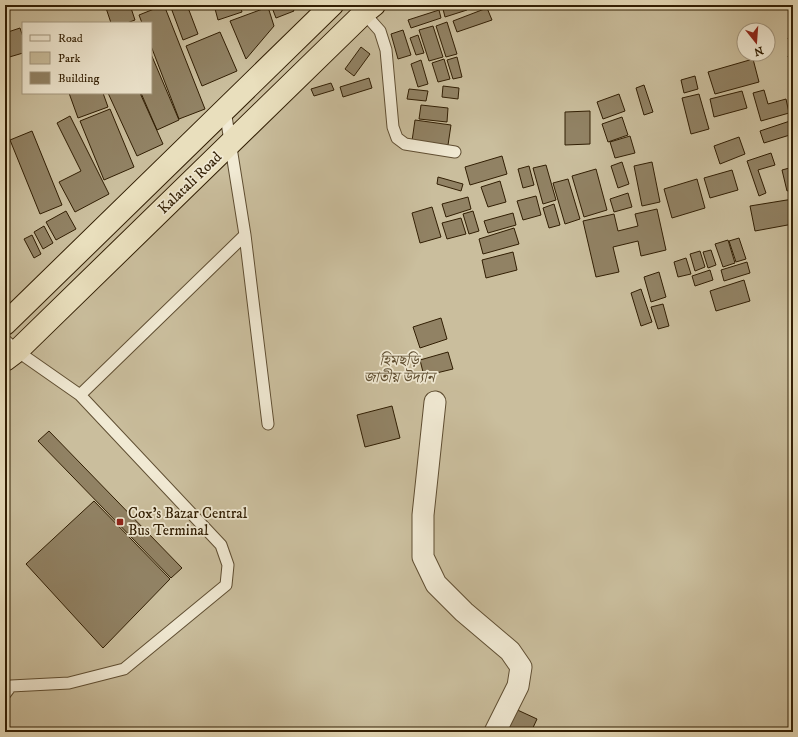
<svg xmlns="http://www.w3.org/2000/svg" width="798" height="737" viewBox="0 0 798 737" font-family="'IM FELL DW Pica','Noto Serif Bengali',serif">
<rect width="100%" height="100%" fill="#e9dfbd"/>
<filter id="stains"><feTurbulence type="fractalNoise" baseFrequency=".005" numOctaves="4"/><feColorMatrix values="0 0 0 0 .2 0 0 0 0 .09 0 0 0 0 .02 0 0 0 .5 -.17"/></filter>
<radialGradient id="worn" r=".72"><stop offset=".6" stop-color="#630" stop-opacity="0"/><stop offset="1" stop-color="#630" stop-opacity=".3"/></radialGradient>
<path fill="#cabe9d" stroke="#7e6e50" fill-rule="evenodd" d="M5 5H793V732H5ZM23 23H151V93H23ZM744 30H768V54H744Z"/>
<path fill="#918264" stroke="#311e03" d="M115 5H130L135 20 127 23H111L106 8Z
M164 5 205 109 179 119 151 46V23H142L139 15Z
M170 5H187L198 34 183 40Z
M214 5H240L242 12 218 20Z
M271 5H291L294 11 276 18Z
M442 5H466L467 10 445 17Z
M268 7 274 26 246 59 230 21Z
M487 8 492 20 457 32 453 21Z
M439 10 441 18 411 28 408 20Z
M447 22 457 54 446 57 436 26Z
M433 26 443 57 429 61 419 30Z
M20 28 23 37V53L6 58 5 33Z
M403 30 411 55 398 59 391 34Z
M220 32 237 71 202 86 186 46Z
M418 35 424 53 416 55 410 38Z
M793 36V47H791L788 38Z
M361 47 370 54 354 76 345 69Z
M151 54 179 120 157 130 141 93H151Z
M793 55V70L788 56Z
M457 57 462 77 453 79 447 60Z
M444 59 450 79 438 82 432 63Z
M753 59 759 82 715 94 708 72Z
M421 60 428 84 418 87 411 64Z
M695 76 698 89 684 93 681 80Z
M369 78 372 88 343 97 340 87Z
M331 83 334 90 314 96 311 89Z
M644 85 653 112 644 115 636 88Z
M443 86 459 88 458 99 442 97Z
M409 89 428 91 426 101 407 99Z
M764 90 768 104 786 99 789 113 761 121 753 93Z
M742 91 747 108 714 117 710 99Z
M69 93H103L108 107 78 118Z
M108 93H140L163 144 137 156Z
M619 94 625 111 603 119 597 102Z
M699 94 709 129 691 134 682 98Z
M421 105 448 108 447 122 419 119Z
M110 109 134 167 104 180 80 121Z
M590 111V144L565 145V112Z
M70 116 109 194 75 212 59 182 81 171 57 123Z
M622 117 628 135 608 142 602 124Z
M415 120 451 125 448 145 412 141Z
M793 120V134L764 143 760 131Z
M32 131 62 205 40 214 10 140Z
M630 136 635 153 615 158 610 142Z
M739 137 745 154 720 164 714 146Z
M771 153 775 165 758 170 766 193 759 196 747 161Z
M502 156 507 174 470 185 465 167Z
M622 162 629 184 618 188 611 166Z
M652 162 660 202 642 206 634 166Z
M546 165 556 200 543 204 533 168Z
M529 166 534 185 523 188 518 169Z
M793 167V189L787 191 782 170Z
M596 169 607 210 584 217 572 176Z
M732 170 738 190 710 198 704 178Z
M438 177 463 184 461 191 437 184Z
M568 179 580 219 565 224 553 183Z
M697 179 705 208 672 218 664 189Z
M500 181 506 202 488 207 481 187Z
M628 193 632 207 614 212 610 199Z
M536 196 541 215 523 220 517 201Z
M468 197 471 209 446 217 442 204Z
M793 199V224L755 231 750 206Z
M554 204 560 225 549 228 543 208Z
M432 207 441 237 420 243 412 213Z
M657 209 666 250 641 256 638 241 613 247 619 272 596 277 583 221 614 214 618 231 638 226 635 214Z
M66 211 76 229 56 240 46 222Z
M473 211 479 231 469 234 463 214Z
M513 213 516 225 488 233 484 221Z
M461 218 466 234 447 239 442 223Z
M44 226 53 243 43 249 34 232Z
M514 228 519 244 483 254 479 239Z
M32 235 41 254 34 258 24 239Z
M739 238 746 259 736 262 729 241Z
M728 240 735 263 723 267 715 244Z
M711 250 716 265 708 268 703 252Z
M700 251 705 267 695 271 690 254Z
M513 252 517 270 486 278 482 260Z
M686 258 691 274 678 277 674 262Z
M747 262 750 273 724 281 721 270Z
M710 270 713 280 695 286 692 276Z
M5 271 9 286 5 287Z
M659 272 666 297 651 302 644 277Z
M744 280 750 301 716 311 710 291Z
M641 289 652 322 641 326 631 293Z
M663 304 669 326 658 329 651 307Z
M441 318 447 339 420 348 413 327Z
M448 352 453 369 424 376 420 360Z
M392 406 400 438 365 447 357 415Z
M49 431 182 568 171 578 38 441Z
M94 501 170 579 103 648 26 564Z
M511 707 537 719 531 732H500Z"/>
<g fill="none" stroke-linecap="round" stroke-linejoin="round">
<defs>
<path id="service" d="M364 13 380 31 386 50 393 127 397 138 405 144 455 152
M245 235 268 424
M5 340 17 351 80 395 221 545 228 565 226 585 124 669 69 683 11 686 5 694
M80 395 245 235 225 110"/>
<path id="minor" d="M435 402 423 515V557L436 584 464 612 510 651 521 667 518 686 495 732"/>
<path id="trunk" d="M5 324 332 5
M5 360 17 351 364 13 374 5"/>
</defs>
<use href="#service" stroke="#5f4e32" stroke-width="13"/>
<use href="#minor" stroke="#5f4e32" stroke-width="23"/>
<use href="#trunk" stroke="#311e03" stroke-width="24"/>
<use href="#service" stroke="#f1ead4" stroke-width="11"/>
<use href="#minor" stroke="#f1ead4" stroke-width="21"/>
<use href="#trunk" stroke="#e9dfbd" stroke-width="22"/>
</g>
<rect fill="#8f2418" stroke="#f1ead4" stroke-width="1.5" x="116" y="518" width="8" height="8" rx="2"/>
<g text-anchor="middle" dominant-baseline="central" stroke-width="3.5" stroke-linejoin="round" paint-order="stroke">
<g font-size="15" fill="#311e03" stroke="#f1ead4">
<text transform="translate(190 183) rotate(-44)">Kalatali Road</text>
</g>
<g font-size="15" font-style="italic" fill="#5f4e31" stroke="#f1ead4">
<text x="399" y="360">হিমছড়ি<tspan x="399" dy="17">জাতীয় উদ্যান</tspan></text>
</g>
<g font-size="15" fill="#311e03" stroke="#f1ead4" text-anchor="start">
<text x="128" y="513">Cox's Bazar Central<tspan x="128" dy="17">Bus Terminal</tspan></text>
</g>
</g>
<rect width="798" height="737" fill="none" stroke="#e9dfbd" stroke-width="20"/>
<rect x="6" y="6" width="786" height="725" fill="none" stroke="#311e03" stroke-width="2"/>
<rect x="10" y="10" width="778" height="717" fill="none" stroke="#311e03"/>
<rect x="22" y="22" width="130" height="72" fill="#f1ead4" stroke="#a49880"/>
<rect x="30" y="35" width="20" height="6" fill="#f1ead4" stroke="#a49880"/>
<text x="58" y="42" font-size="12" fill="#311e03">Road</text>
<rect x="30" y="52" width="20" height="12" fill="#cabe9d" stroke="#a49880"/>
<text x="58" y="62" font-size="12" fill="#311e03">Park</text>
<rect x="30" y="72" width="20" height="12" fill="#918264" stroke="#a49880"/>
<text x="58" y="82" font-size="12" fill="#311e03">Building</text>
<g transform="translate(756 42) rotate(163)"><circle r="19" fill="#f1ead4" stroke="#a49880"/>
<path d="M0-3L7 15L0 10L-7 15Z" fill="#8f2418"/>
<text y="-6" font-size="11" font-weight="bold" text-anchor="middle" fill="#311e03">N</text>
</g>
<rect width="100%" height="100%" filter="url(#stains)"/>
<rect width="100%" height="100%" fill="url(#worn)"/>
</svg>
